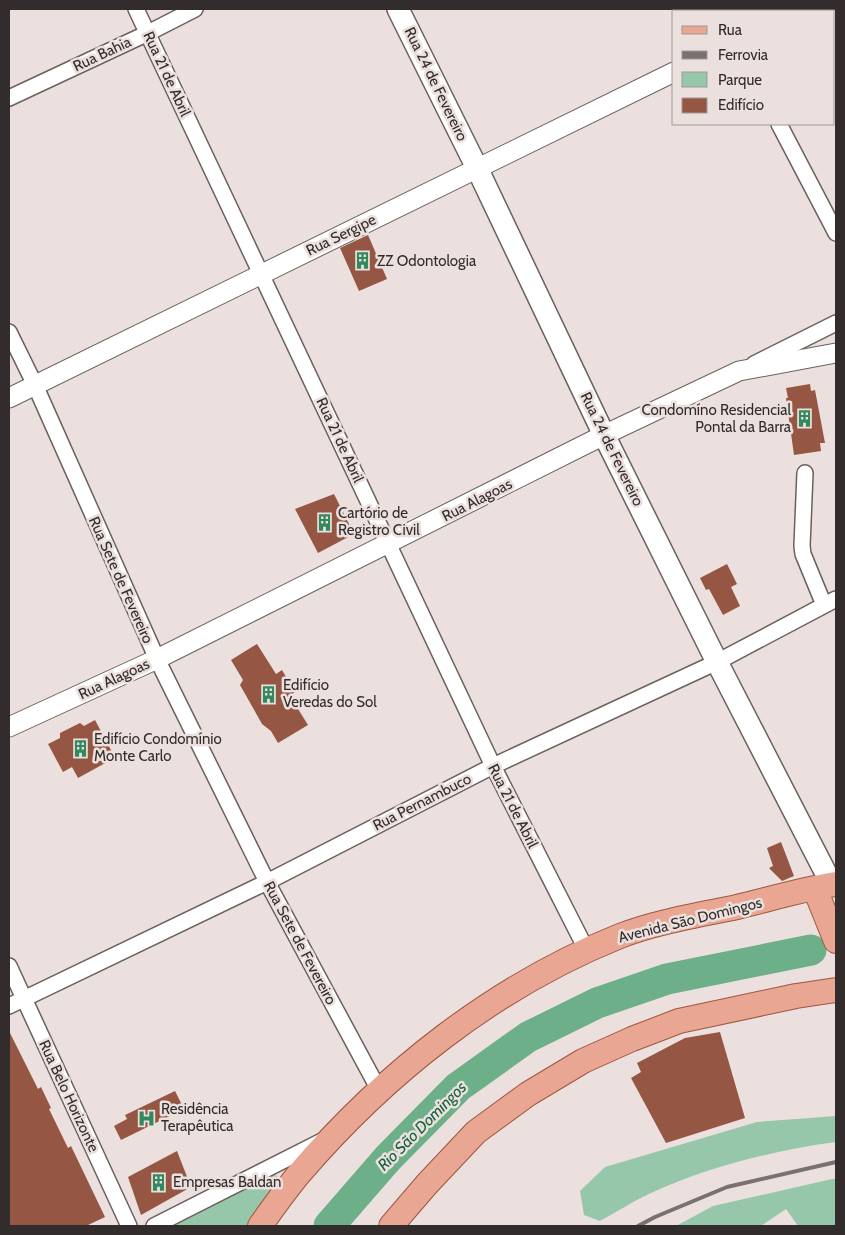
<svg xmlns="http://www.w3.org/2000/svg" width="845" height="1235" viewBox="0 0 845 1235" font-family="Cabin,sans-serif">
<rect width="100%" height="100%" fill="#ebe0dd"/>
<path fill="#97c7aa" d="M836 1116V1142C776 1150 706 1167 651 1193 633 1201 617 1212 600 1221L584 1215 580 1191 605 1167 757 1122Z
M275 1175 280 1178V1182L278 1188 247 1226H173L271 1176Z
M832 1179H836V1226H798L786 1209 761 1226H676L713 1206Z"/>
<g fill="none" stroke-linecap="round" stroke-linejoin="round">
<path stroke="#6caf89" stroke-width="31" d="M329 1226 388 1158 458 1087 528 1037 597 1003 667 979 811 950"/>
</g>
<path fill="#955644" d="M368 235 387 279 359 291 340 248Z
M810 384 811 391 815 390 825 443H820L821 451 794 455 786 398H788L786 388Z
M334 494 354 534 318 553 295 509Z
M727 564 737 584 731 587 740 606 723 615 709 589 706 590 700 578Z
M257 644 276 674 282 670 295 692 290 696 308 725 278 743 271 731 262 724 240 685 243 680 231 660Z
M95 720 112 752 106 755 109 761 78 778 72 767 63 772 48 744 60 738V733L80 723 84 726Z
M781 842 794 876 782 881 769 868 773 866 767 848Z
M9 1031 38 1089 41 1087 51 1108 49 1109 68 1148 71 1146 105 1217 86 1226H9Z
M720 1032 745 1118 666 1143 631 1078 641 1072 637 1063 685 1038Z
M175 1091 184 1109 121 1140 114 1126 127 1119 125 1115Z
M177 1151 191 1187 141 1215 128 1177Z"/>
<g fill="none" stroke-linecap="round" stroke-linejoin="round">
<defs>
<path id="minor" d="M136 9 493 766 587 951
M719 9 720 11
M9 98 148 33 195 9
M779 124 836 233
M9 332 35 385 157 659 267 882 379 1090
M754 364 836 323
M805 473 802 546 803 554 824 605
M9 966 129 1226
M9 1006 267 882 493 766 717 662 836 599
M154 1226 322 1141"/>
<path id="tertiary" d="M796 11 801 9
M9 398 674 72
M9 727 157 659 604 435 739 371 836 353"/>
<path id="secondary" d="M398 9 477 168 604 435 717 662 832 885"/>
<path id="primary" d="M815 889 836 941
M260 1226C272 1209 285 1191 298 1175 385 1073 495 986 620 936 655 922 699 915 737 907 770 899 803 889 836 884
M391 1226 427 1184 476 1132 528 1094 583 1061 632 1039 679 1021 796 996 836 990"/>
</defs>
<use href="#minor" stroke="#6a615e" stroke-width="18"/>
<use href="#tertiary" stroke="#6a615e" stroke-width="21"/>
<use href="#secondary" stroke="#6a615e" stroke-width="24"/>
<use href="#primary" stroke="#9f5540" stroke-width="26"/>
<use href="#minor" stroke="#fff" stroke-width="15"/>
<use href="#tertiary" stroke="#fff" stroke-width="19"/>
<use href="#secondary" stroke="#fff" stroke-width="21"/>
<use href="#primary" stroke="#e8a693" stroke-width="24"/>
<path stroke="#797170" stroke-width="4" d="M638 1226 655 1217 727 1187 836 1162"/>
</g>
<defs>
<symbol id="building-bare" viewBox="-9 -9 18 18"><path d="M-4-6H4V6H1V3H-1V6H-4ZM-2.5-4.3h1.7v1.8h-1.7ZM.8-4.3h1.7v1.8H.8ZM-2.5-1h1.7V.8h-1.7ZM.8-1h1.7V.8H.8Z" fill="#31895d" stroke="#ebe0dd" stroke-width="2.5" paint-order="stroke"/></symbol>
<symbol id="hospital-bare" viewBox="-9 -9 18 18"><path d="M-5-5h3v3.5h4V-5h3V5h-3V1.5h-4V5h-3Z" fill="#31895d" stroke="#ebe0dd" stroke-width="2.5" paint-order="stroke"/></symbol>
</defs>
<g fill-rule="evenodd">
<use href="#building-bare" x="350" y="248" width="25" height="25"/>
<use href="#building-bare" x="792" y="406" width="25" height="25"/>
<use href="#building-bare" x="312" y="510" width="25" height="25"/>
<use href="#building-bare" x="256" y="682" width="25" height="25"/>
<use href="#building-bare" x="68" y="736" width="25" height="25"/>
<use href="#hospital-bare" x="134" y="1106" width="25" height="25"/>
<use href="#building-bare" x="146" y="1170" width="25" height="25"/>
</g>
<g text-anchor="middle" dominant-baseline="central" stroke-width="5" stroke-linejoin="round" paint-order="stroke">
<g font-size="15" fill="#322d2c" stroke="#ebe0dd">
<text transform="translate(102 54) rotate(-25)">Rua Bahia</text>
<text transform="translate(167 74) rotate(65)">Rua 21 de Abril</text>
<text transform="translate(436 84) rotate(64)">Rua 24 de Fevereiro</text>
<text transform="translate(341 235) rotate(-26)">Rua Sergipe</text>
<text transform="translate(340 440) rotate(65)">Rua 21 de Abril</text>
<text transform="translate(612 449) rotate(64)">Rua 24 de Fevereiro</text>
<text transform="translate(477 500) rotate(-27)">Rua Alagoas</text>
<text transform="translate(121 580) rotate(66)">Rua Sete de Fevereiro</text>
<text transform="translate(114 679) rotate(-25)">Rua Alagoas</text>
<text transform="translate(422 802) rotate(-27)">Rua Pernambuco</text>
<text transform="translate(513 806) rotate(63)">Rua 21 de Abril</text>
<text transform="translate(690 920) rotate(-14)">Avenida São Domingos</text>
<text transform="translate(300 943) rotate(62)">Rua Sete de Fevereiro</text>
<text transform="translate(69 1096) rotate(65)">Rua Belo Horizonte</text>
</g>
<g font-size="15" fill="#322d2c" stroke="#ebe0dd" text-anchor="start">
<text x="377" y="261">ZZ Odontologia</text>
<text x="791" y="410" text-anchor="end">Condomíno Residencial<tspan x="791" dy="17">Pontal da Barra</tspan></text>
<text x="338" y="513">Cartório de<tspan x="338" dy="17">Registro Civil</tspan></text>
<text x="283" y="685">Edifício<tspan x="283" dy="17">Veredas do Sol</tspan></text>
<text x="94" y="739">Edifício Condomínio<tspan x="94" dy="17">Monte Carlo</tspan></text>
<text x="161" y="1109">Residência<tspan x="161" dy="17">Terapêutica</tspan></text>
<text x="173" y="1182">Empresas Baldan</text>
</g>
<g font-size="16" font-style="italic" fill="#13623e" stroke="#ebe0dd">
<text transform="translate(422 1126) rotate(-45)">Rio São Domingos</text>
</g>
</g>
<rect width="845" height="1235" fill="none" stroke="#322d2c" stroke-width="20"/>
<rect x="672" y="10" width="162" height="115" fill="#ebe0dd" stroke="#a19896"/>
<rect x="682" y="26" width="25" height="8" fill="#e8a693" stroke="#a19896"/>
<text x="718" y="35" font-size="15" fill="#322d2c">Rua</text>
<rect x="682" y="51" width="25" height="8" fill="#797170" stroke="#a19896"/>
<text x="718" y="60" font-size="15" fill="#322d2c">Ferrovia</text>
<rect x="682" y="72" width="25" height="15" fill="#97c7aa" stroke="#a19896"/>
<text x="718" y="85" font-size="15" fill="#322d2c">Parque</text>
<rect x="682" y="98" width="25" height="15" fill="#955644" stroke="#a19896"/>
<text x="718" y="110" font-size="15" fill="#322d2c">Edifício</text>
</svg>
